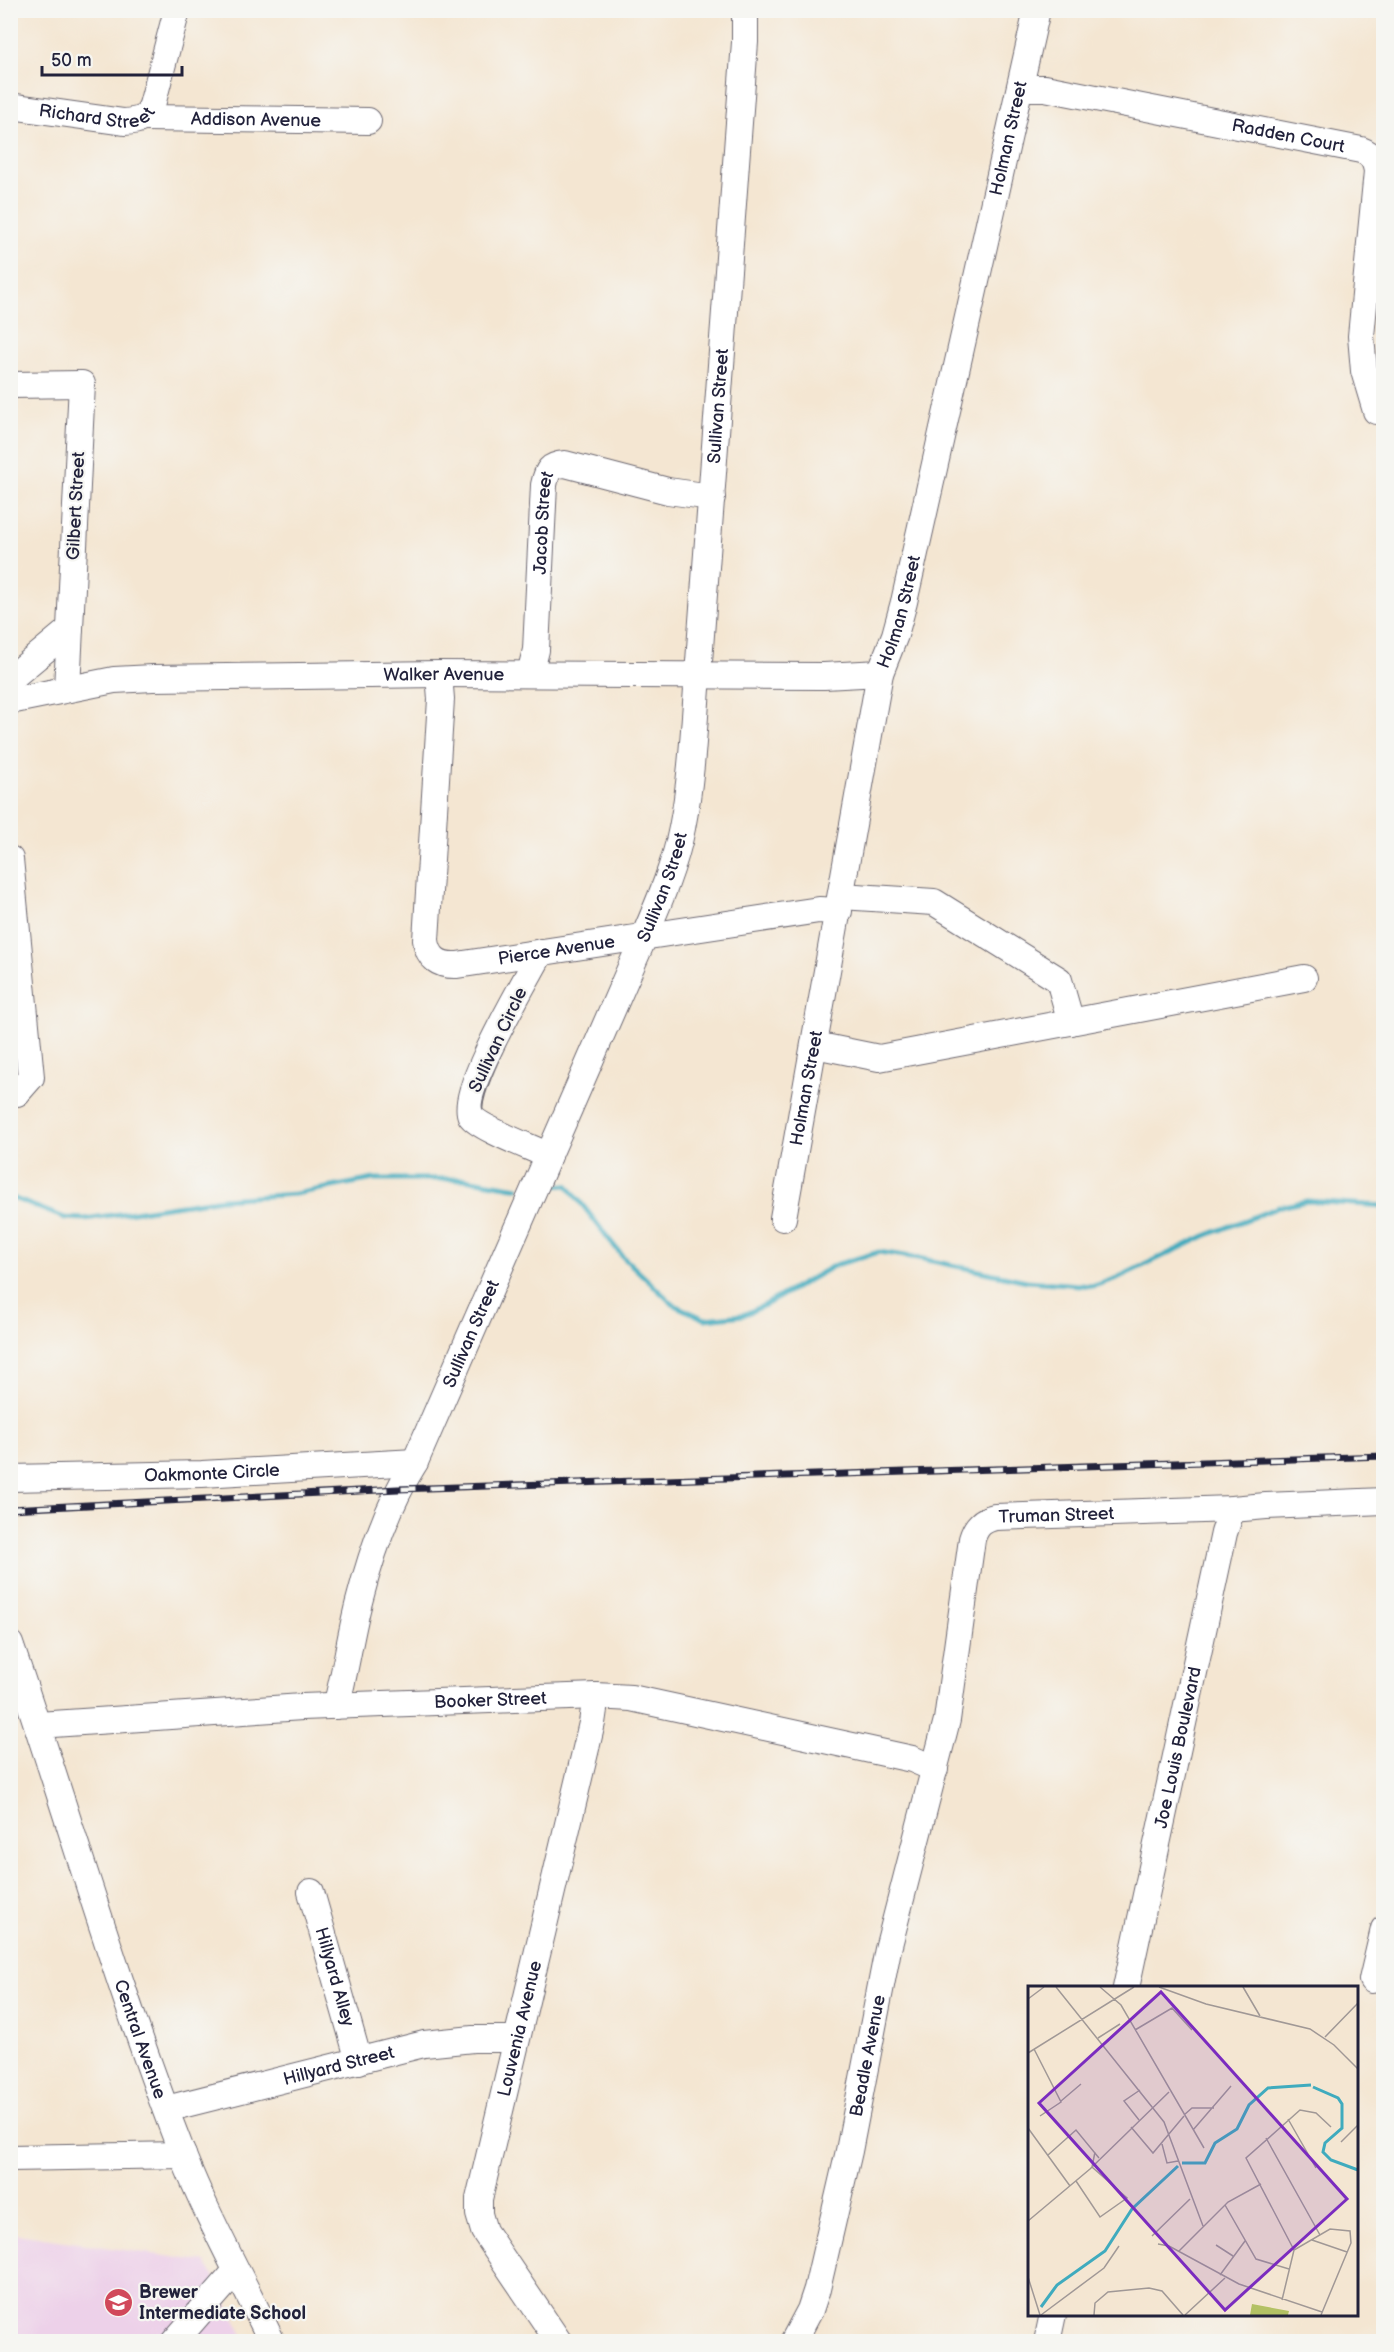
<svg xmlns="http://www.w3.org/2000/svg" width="1394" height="2352" viewBox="0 0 1394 2352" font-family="'Balsamiq Sans',sans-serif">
<rect width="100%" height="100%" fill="#f6f6f2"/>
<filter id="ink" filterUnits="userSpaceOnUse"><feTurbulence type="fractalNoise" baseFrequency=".0167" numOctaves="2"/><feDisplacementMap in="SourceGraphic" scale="12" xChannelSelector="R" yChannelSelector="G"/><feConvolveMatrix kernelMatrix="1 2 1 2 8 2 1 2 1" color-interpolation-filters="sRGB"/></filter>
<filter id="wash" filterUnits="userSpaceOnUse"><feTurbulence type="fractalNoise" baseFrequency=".008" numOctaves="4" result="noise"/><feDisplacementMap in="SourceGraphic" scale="24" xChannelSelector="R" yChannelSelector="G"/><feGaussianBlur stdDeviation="1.35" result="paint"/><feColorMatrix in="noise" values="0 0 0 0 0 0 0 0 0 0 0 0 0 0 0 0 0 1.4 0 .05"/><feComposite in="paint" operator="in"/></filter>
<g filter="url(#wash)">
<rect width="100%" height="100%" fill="#f4e6d2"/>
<path fill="#edd1e9" d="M10 2233 206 2262 246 2341H11Z"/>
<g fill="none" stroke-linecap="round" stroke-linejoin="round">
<path stroke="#3fabbe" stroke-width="5" d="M552 1186 567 1185 622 1256 674 1305 705 1319 743 1315 765 1305 835 1265 879 1252 918 1258 1027 1281 1094 1286 1117 1278 1205 1236 1279 1207 1307 1201 1384 1206
M10 1197 65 1218 85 1219 222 1199 295 1194 374 1179H465L518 1188"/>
</g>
</g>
<g filter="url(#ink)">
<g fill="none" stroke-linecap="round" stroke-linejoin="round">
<defs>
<g id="minor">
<path id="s1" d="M1020 88H1045L1361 150C1372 154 1375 160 1377 171L1361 336 1364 371 1376 411"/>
<path id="s2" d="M10 106 124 122C138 121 146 120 152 105L177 10"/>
<path id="s3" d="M145 118 368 121"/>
<path d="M10 385 82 384 67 689"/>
<path id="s4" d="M439 674 441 699 426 940C428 958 439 966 457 965L819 910 839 911"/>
<path id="s5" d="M530 674 536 650 544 485C547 470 550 465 565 464L668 491 712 497"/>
<path d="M10 679 70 629"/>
<path id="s6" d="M10 701 114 680 153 678 439 674 824 676 880 673"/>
<path d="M10 859 31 1077 17 1093H10"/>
<path d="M841 896 934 902 1059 980 1071 1022"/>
<path d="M541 952C528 977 458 1093 471 1116 479 1128 533 1148 549 1156"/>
<path d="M815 1045 879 1058 1304 978"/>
<path id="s7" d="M783 1218 880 673 895 635 904 602 1037 10"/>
<path id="s8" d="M10 1478 202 1474 415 1462"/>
<path id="s9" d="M10 1644C68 1813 117 1986 182 2153 207 2217 242 2279 272 2342"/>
<path id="s10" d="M336 1706C346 1671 350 1634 360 1598 372 1551 389 1503 415 1462L644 937C659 902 675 865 682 828 692 778 694 726 698 675L745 42V10"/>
<path id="s11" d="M38 1725 302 1707 596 1696 631 1698 912 1759 935 1769"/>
<path id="s12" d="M311 1892 359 2061"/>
<path d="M1372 1980 1384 1929"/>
<path id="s13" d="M1126 1988 1224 1533 1232 1509"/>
<path id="s14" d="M166 2109 424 2044 473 2039H516"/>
<path d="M10 2158 183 2155"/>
<path d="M174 2342 236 2271"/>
<path id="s15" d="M559 2342 484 2231 479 2214V2199L592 1723 596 1696"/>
<path id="s16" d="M793 2342 810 2310 817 2289 849 2151 888 1949 947 1720 972 1539C976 1526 982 1520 995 1517L1232 1509 1266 1506 1384 1501"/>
<path d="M1047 2342 1053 2314"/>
</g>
</defs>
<use href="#minor" stroke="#6c6770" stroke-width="28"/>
<use href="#minor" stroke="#fff" stroke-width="26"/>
<defs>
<path id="rail" d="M10 1509 398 1489 1384 1456"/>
</defs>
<use href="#rail" stroke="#22223b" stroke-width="7"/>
<use href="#rail" stroke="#f6f6f2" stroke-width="4.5" stroke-dasharray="14" stroke-linecap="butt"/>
</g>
</g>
<defs>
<symbol id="school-disc" viewBox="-11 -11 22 22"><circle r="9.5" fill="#d1495b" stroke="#f6f6f2"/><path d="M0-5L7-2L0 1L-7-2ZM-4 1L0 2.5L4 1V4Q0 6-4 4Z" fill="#fff"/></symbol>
</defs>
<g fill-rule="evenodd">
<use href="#school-disc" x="102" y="2286" width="33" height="33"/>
</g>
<g text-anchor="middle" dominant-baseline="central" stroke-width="4.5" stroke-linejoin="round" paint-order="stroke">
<g font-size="18" fill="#22223b" stroke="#f6f6f2">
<text stroke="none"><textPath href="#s2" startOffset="88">Richard Street</textPath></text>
<text stroke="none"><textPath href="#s3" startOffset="111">Addison Avenue</textPath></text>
<text stroke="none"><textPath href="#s1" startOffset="273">Radden Court</textPath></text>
<text stroke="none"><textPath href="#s7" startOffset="1104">Holman Street</textPath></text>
<text stroke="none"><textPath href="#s10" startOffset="1370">Sullivan Street</textPath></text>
<text transform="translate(76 506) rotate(-87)">Gilbert Street</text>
<text stroke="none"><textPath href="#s5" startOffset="152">Jacob Street</textPath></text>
<text stroke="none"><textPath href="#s7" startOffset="618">Holman Street</textPath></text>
<text stroke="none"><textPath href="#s6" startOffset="436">Walker Avenue</textPath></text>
<text stroke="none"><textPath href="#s10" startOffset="884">Sullivan Street</textPath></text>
<text stroke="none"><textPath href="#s4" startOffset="412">Pierce Avenue</textPath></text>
<text transform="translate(498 1040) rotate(-65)">Sullivan Circle</text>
<text stroke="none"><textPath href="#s7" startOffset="132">Holman Street</textPath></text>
<text stroke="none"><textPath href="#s10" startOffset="398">Sullivan Street</textPath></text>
<text stroke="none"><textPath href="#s8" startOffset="202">Oakmonte Circle</textPath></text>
<text stroke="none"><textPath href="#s16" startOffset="920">Truman Street</textPath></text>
<text stroke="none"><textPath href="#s11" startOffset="453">Booker Street</textPath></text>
<text stroke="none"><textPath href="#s13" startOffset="246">Joe Louis Boulevard</textPath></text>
<text stroke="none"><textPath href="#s12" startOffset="88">Hillyard Alley</textPath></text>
<text stroke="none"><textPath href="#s15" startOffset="342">Louvenia Avenue</textPath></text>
<text stroke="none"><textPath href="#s9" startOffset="416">Central Avenue</textPath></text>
<text stroke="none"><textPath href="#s16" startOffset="297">Beadle Avenue</textPath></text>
<text stroke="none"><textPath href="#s14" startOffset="178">Hillyard Street</textPath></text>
</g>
<g font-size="18" font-weight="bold" fill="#22223b" stroke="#f6f6f2" text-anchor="start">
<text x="139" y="2292">Brewer<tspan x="139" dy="21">Intermediate School</tspan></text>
</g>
</g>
<g transform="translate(1028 1986)">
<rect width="330" height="330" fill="#f4e6d2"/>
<path d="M224 318 261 325 260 329H222Z" fill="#b3c164"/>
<path fill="none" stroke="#3fabbe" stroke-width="3" d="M285 101 310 112 314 118V142L297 157 295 166 303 174 330 184M154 177H177L187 157 209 143 221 119 240 102 283 99M13 321 29 299 77 265 104 223 150 180"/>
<path fill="none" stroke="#a09896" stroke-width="1.5" d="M28 1 136 136 175 240M72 1 93 19 176 162M131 1 178 18 282 43 306 59 330 83M215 1 232 30M0 13 16 1M107 44 144 22 164 44M297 51 330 17M70 52 92 38M6 63 33 116 12 130M0 67 106 1M33 115 53 98M156 129 164 122H186M260 133 288 182M111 134 96 115 112 104M103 141 125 167 156 130M0 142 42 200M165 144 203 100M238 152 292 249M313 156 330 139M134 158 139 177 150 175M20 169 48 144 71 172M48 195 72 231 99 212 64 181 67 166M197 219 228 273 261 283M0 235 62 183 141 106M124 250 162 213M284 254 319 266M130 258 141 260 211 298 294 326M188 259 205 270M266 264 218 172 272 124 288 127 303 141M151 265 200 216 233 198M192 289 217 255M0 291 12 329M254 314 266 264 302 243 322 245 323 257 293 329M13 329 76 282 91 260M66 329 67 317 80 306 121 302 134 305 155 329M157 329 197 292"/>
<path fill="#7b2cbf" fill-opacity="0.15" stroke="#7b2cbf" stroke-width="3" d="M133 6 319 213 197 324 11 117Z"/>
<rect width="330" height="330" fill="none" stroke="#22223b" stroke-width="3"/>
</g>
<rect width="1394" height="2352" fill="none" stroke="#f6f6f2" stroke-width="36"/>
<path d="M42 66v9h140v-9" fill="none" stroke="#22223b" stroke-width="3"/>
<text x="51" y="66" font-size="18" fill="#22223b" stroke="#f6f6f2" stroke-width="4.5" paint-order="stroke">50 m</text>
</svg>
